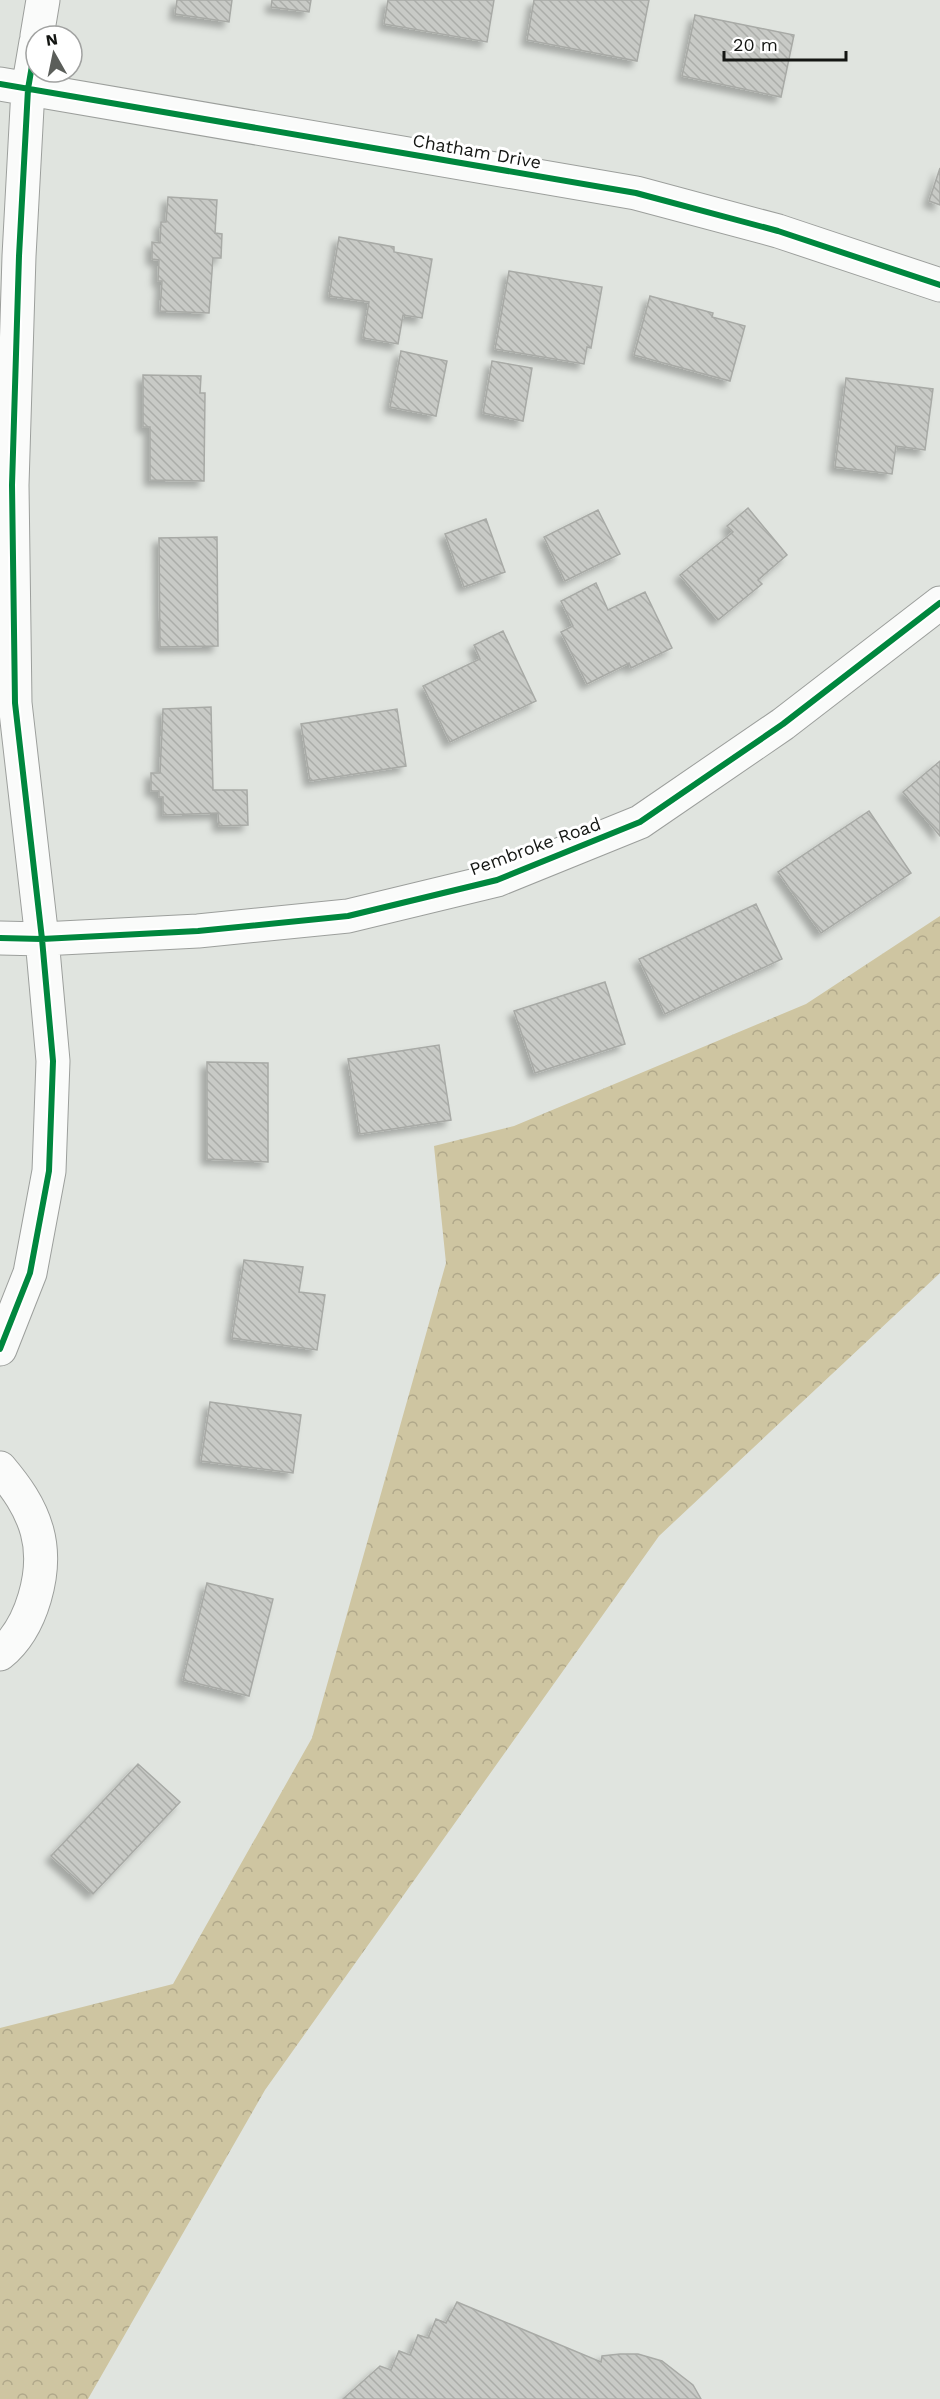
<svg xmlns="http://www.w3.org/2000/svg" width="940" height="2399" viewBox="0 0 940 2399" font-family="'Work Sans',sans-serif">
<defs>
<pattern id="forest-crowns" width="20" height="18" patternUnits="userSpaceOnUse" patternTransform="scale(1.5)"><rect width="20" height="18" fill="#cec5a1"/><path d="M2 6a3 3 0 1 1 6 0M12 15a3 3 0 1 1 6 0" fill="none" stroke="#b0a88a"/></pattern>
<pattern id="building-back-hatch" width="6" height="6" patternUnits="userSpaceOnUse" patternTransform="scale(1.5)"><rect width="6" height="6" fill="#c8cac6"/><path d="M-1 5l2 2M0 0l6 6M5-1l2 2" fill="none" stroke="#abada9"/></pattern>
<filter id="shadow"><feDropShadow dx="-5.5" dy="5.5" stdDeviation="3" flood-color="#0004"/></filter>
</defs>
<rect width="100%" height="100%" fill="#e0e4df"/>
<path fill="url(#forest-crowns)" d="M940 916V1273L659 1536 265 2090 88 2399H0V2028L173 1984 312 1738 446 1263 434 1146 514 1126 806 1004Z"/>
<path fill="url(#building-back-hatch)" stroke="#a8aaa6" stroke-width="1.5" filter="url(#shadow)" d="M177 0H232L229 22 175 14Z
M272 0H311L309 12 271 7Z
M388 0H494L487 42 384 24Z
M534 0H649L637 61 527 40Z
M695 15 794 35 781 97 682 76Z
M940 168V205L929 201Z
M168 197 217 200 215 233 222 234 221 258H213L209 313 160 311 162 281H158L159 260 152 259V242L160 243 161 222H166Z
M339 237 394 247V252L432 259 422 318 403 315 398 344 363 338 369 302 329 296Z
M509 271 602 287 591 348 587 347 584 364 495 349Z
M650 296 713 313 712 317 745 326 730 381 634 355Z
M401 351 447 361 436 416 390 407Z
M492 361 532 368 523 421 483 413Z
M143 375 201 376 200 393H205L204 481 150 480V427H143Z
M846 378 933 389 925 450 896 446 892 474 835 467Z
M748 508 787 555 758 580 762 584 718 620 680 575 733 532 727 526Z
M598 510 620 554 565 581 544 537Z
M486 519 505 572 464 587 445 534Z
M217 537 218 646 160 647 159 538Z
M596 583 608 610 645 592 672 648 631 668 629 663 587 684 561 632 573 626 561 601Z
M503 631 536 701 450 742 423 686 480 659 474 645Z
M211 707 213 790H247L248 825 219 826 218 813 163 815V797H159V791H151V773H160L163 709Z
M397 709 406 766 310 781 301 724Z
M940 761V836L903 792Z
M869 811 911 873 821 933 778 872Z
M756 904 782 959 665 1014 639 959Z
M605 982 625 1044 535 1073 514 1011Z
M439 1045 451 1120 360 1134 348 1059Z
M207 1062 268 1063V1162L207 1159Z
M244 1260 303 1267 299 1292 325 1295 317 1350 232 1338Z
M210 1402 301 1415 293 1473 201 1461Z
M207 1583 273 1599 249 1696 183 1680Z
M138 1764 180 1802 93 1894 51 1856Z
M457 2302 601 2362 602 2356 620 2354H638L662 2361 693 2385 701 2399H343L380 2366 391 2370 399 2351 410 2355 418 2335 428 2338 436 2319 446 2323Z"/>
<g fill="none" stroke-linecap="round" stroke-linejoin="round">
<defs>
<path id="street" d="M37 36 43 0
M0 84 636 193 778 231 940 285
M0 938 42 939 198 931 348 916 497 880 640 822 783 724 940 603
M0 1349 30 1273 49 1171 53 1061 42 939 15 703 12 485 19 256 28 89 36 42
M0 1468C16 1487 30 1506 37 1531 48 1571 32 1628 0 1654"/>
</defs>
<use href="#street" stroke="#9c9f9c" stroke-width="35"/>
<use href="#street" stroke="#fafbfa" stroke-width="33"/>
<defs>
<path id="cycleway" d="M0 84 636 193 778 231 940 285
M0 938 42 939 198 931 348 916 497 880 640 822 783 724 940 603
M0 1349 30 1273 49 1171 53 1061 42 939 15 703 12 485 19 256 28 89 36 42"/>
</defs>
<use href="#cycleway" stroke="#fff" stroke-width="10"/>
<use href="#cycleway" stroke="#00873e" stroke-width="6"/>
</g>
<g text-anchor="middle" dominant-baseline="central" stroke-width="6" stroke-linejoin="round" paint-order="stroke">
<g font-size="18" fill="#141613" stroke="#fff">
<text transform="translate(477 151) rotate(10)">Chatham Drive</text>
<text transform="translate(535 846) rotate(-20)">Pembroke Road</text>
</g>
</g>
<g transform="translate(54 54) rotate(351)"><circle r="28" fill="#ffffff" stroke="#a1a2a1" stroke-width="1.5"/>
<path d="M0-4.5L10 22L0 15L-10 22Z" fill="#5b5e5a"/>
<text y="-9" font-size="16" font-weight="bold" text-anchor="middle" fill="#141613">N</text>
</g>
<path d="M724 51v9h122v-9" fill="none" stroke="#141613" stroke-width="3"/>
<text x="733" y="51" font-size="18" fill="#141613" stroke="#ffffff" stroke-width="4.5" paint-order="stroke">20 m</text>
</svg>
